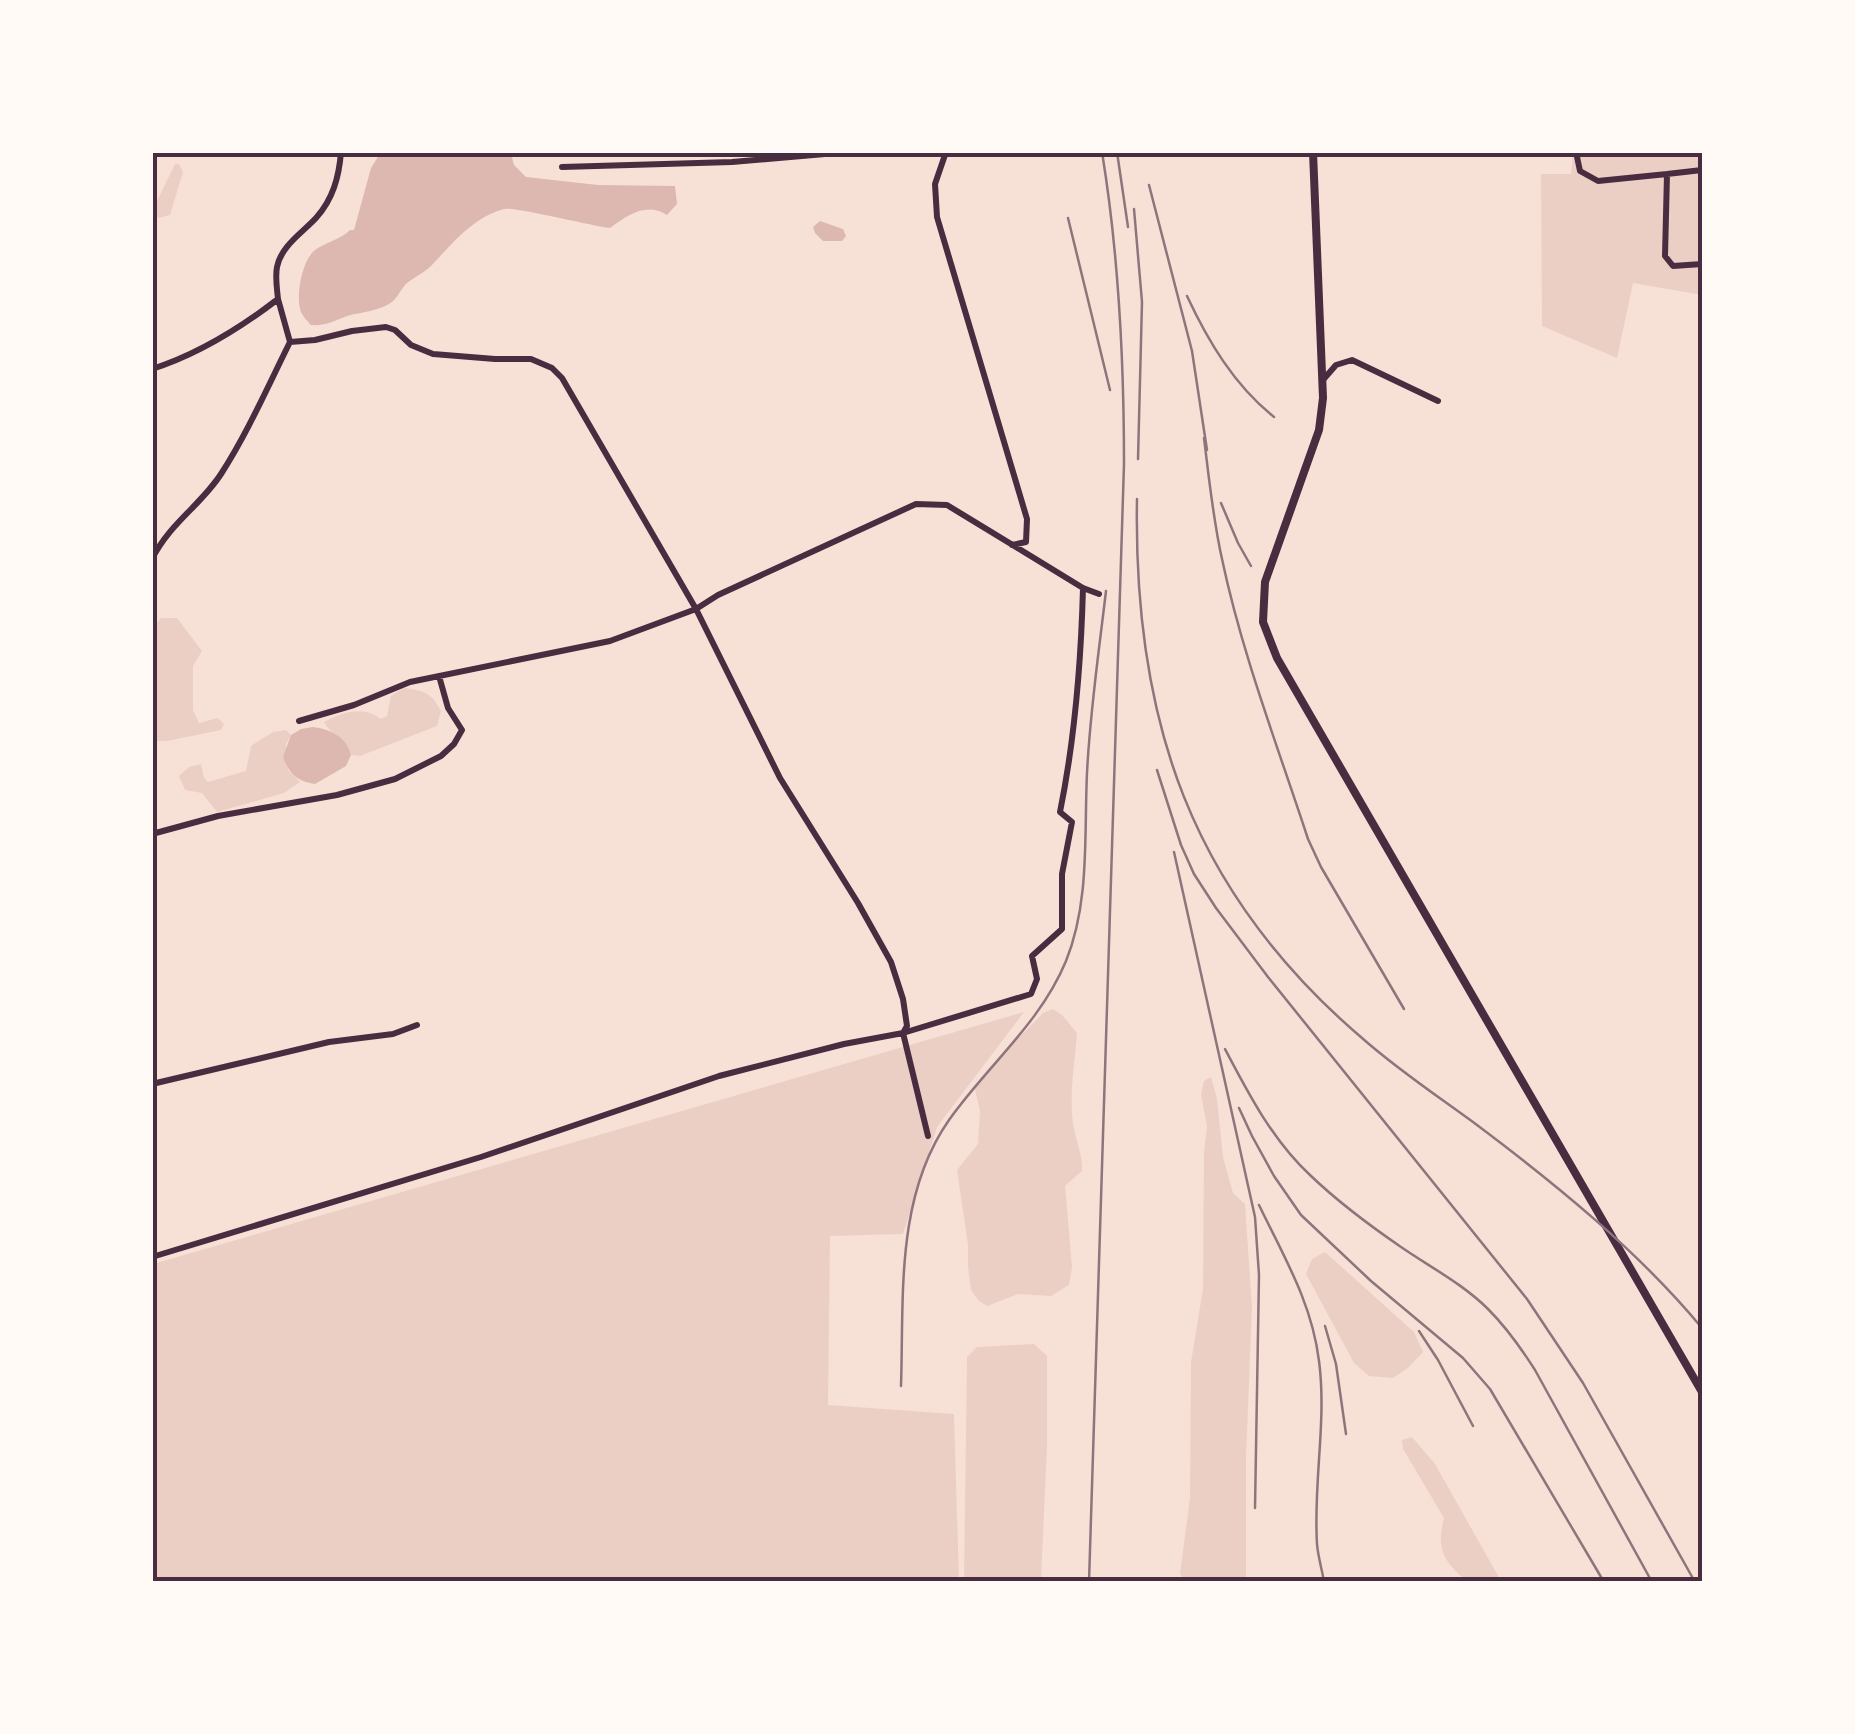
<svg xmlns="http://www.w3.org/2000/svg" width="1855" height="1734" viewBox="0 0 1855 1734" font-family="Raleway,sans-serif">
<rect width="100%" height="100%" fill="#f7e1d7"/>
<path fill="#ebcfc5" d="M1573 153H1702V295L1633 283 1617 358 1542 326 1541 174H1571Z
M175 164H179L183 172 170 215 158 218 155 205Z
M161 618H177L202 651 193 666V710L199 723 218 718 224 724 221 730 167 741H153V691L157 686 153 671V627Z
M404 688C424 691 431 692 441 711L437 726 360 756 351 755C347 737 332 737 324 722 342 712 364 705 381 719L387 716 391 696Z
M286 730 291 735 286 744 288 770 300 782 284 793 217 812 202 793 185 790 179 776 189 767 201 764 204 778 208 782 246 771 251 746 273 732Z
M1053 1009 1062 1015 1077 1033C1075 1062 1069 1093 1073 1123 1075 1139 1083 1154 1082 1171L1065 1186 1072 1267 1069 1285 1051 1296 1018 1294 987 1306 978 1300 971 1290 968 1267V1245L957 1170 978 1144 980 1111 975 1089 989 1068 1043 1013Z
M1024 1012 937 1127 903 1234 830 1236 828 1405 954 1414 959 1581 153 1582V1264Z
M1211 1077 1217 1099 1223 1157 1233 1193 1245 1204 1252 1307 1246 1457V1581H1184L1180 1574 1190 1498 1191 1362 1203 1289 1204 1152 1207 1127 1201 1094 1204 1081Z
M1325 1252 1414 1332 1423 1352 1408 1368 1393 1378 1369 1376 1354 1363 1306 1274 1312 1259Z
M1034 1344 1047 1356V1446L1041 1581H964L967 1357 977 1347Z
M1412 1437 1435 1464 1501 1581H1466C1443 1560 1436 1549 1444 1518L1403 1449 1402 1440Z"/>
<path fill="#dcb8b0" d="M381 152 511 153 514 165 526 177 598 185 675 186 677 204 667 215C646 202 628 215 610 228 592 226 512 206 504 209 473 217 452 244 431 266 424 273 414 277 406 284 401 289 398 297 392 302 380 311 361 312 347 316 334 321 326 326 311 325 309 323 302 315 301 312 295 297 302 260 315 250 326 242 340 240 350 230H354L371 168Z
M820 221 843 229 846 236 842 241H823L815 233 813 227Z
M313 727C330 729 347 737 351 755L346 766 315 784C297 781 290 775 283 757L291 735 301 729Z"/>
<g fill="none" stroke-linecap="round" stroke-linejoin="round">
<path stroke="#4a2c40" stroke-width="6" d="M946 152 935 184 937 217 1027 519 1026 542 1012 545
M1576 152 1580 171 1598 181 1667 174 1665 256 1673 266 1702 264
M562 167 732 162 848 152
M1667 174 1702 170
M290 342 315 340 352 331 386 327 395 330 411 345 433 354 495 359H531L552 368 562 378 696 609 780 778 858 903 891 962 903 999 907 1026 903 1033 928 1136
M152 369C199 354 239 329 278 299 277 289 275 277 277 267 281 246 302 233 316 218 333 199 339 177 341 152
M1322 381 1336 365 1352 360 1438 401
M152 559C170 523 201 505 221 474 248 432 268 386 290 342L278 299
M299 721 354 705 410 682 610 641 696 609 718 595 916 504 947 505 1083 588 1099 594
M152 834 218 816 337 795 395 779 441 756 454 744 462 730 448 708 439 676
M152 1084 329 1042 393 1034 417 1025
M152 1257 481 1157 719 1076 844 1044 903 1033 1031 994 1037 979 1032 956 1062 929V874L1072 822 1060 812C1075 738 1081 664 1083 588"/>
<path stroke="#4a2c40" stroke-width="8" d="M1313 152 1323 398 1319 430 1265 582 1263 622 1277 658 1702 1392"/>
<path stroke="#8f747c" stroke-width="2.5" d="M1117 152 1128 227
M1149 185 1192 351 1207 450
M1134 209 1142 302 1138 459
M1068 218 1110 390
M1187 296C1208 341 1234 385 1274 417
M1204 438C1209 478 1213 519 1222 559 1242 654 1278 747 1308 839L1321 867 1404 1009
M1137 499C1133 720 1191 892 1362 1038 1398 1070 1439 1097 1477 1125 1557 1185 1638 1251 1702 1328
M1221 503 1238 543 1251 566
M1157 770 1181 845 1194 874 1216 908 1268 977 1527 1299 1583 1383 1695 1582
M1174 852 1255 1217 1259 1275 1255 1508
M1225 1049C1248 1093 1273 1141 1310 1175 1338 1202 1369 1225 1401 1247 1430 1267 1463 1284 1488 1309 1506 1327 1521 1348 1535 1370L1652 1582
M1239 1108 1252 1136 1274 1176 1301 1215 1371 1281 1463 1358 1490 1389 1604 1582
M1259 1205C1284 1257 1312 1303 1319 1361 1327 1421 1313 1483 1317 1544 1318 1557 1322 1569 1324 1582
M1325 1326 1336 1364 1346 1434
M1419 1331 1438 1360 1473 1426
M901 1386C904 1297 895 1197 949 1120 987 1066 1040 1024 1066 961 1090 902 1084 835 1087 773 1090 711 1099 651 1106 591
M1089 1582 1124 464C1124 359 1119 256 1102 152"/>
</g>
<rect width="1855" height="1734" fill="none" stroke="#fffaf5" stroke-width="310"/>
<rect x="155" y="155" width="1545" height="1424" fill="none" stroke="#4a2c40" stroke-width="4"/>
</svg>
